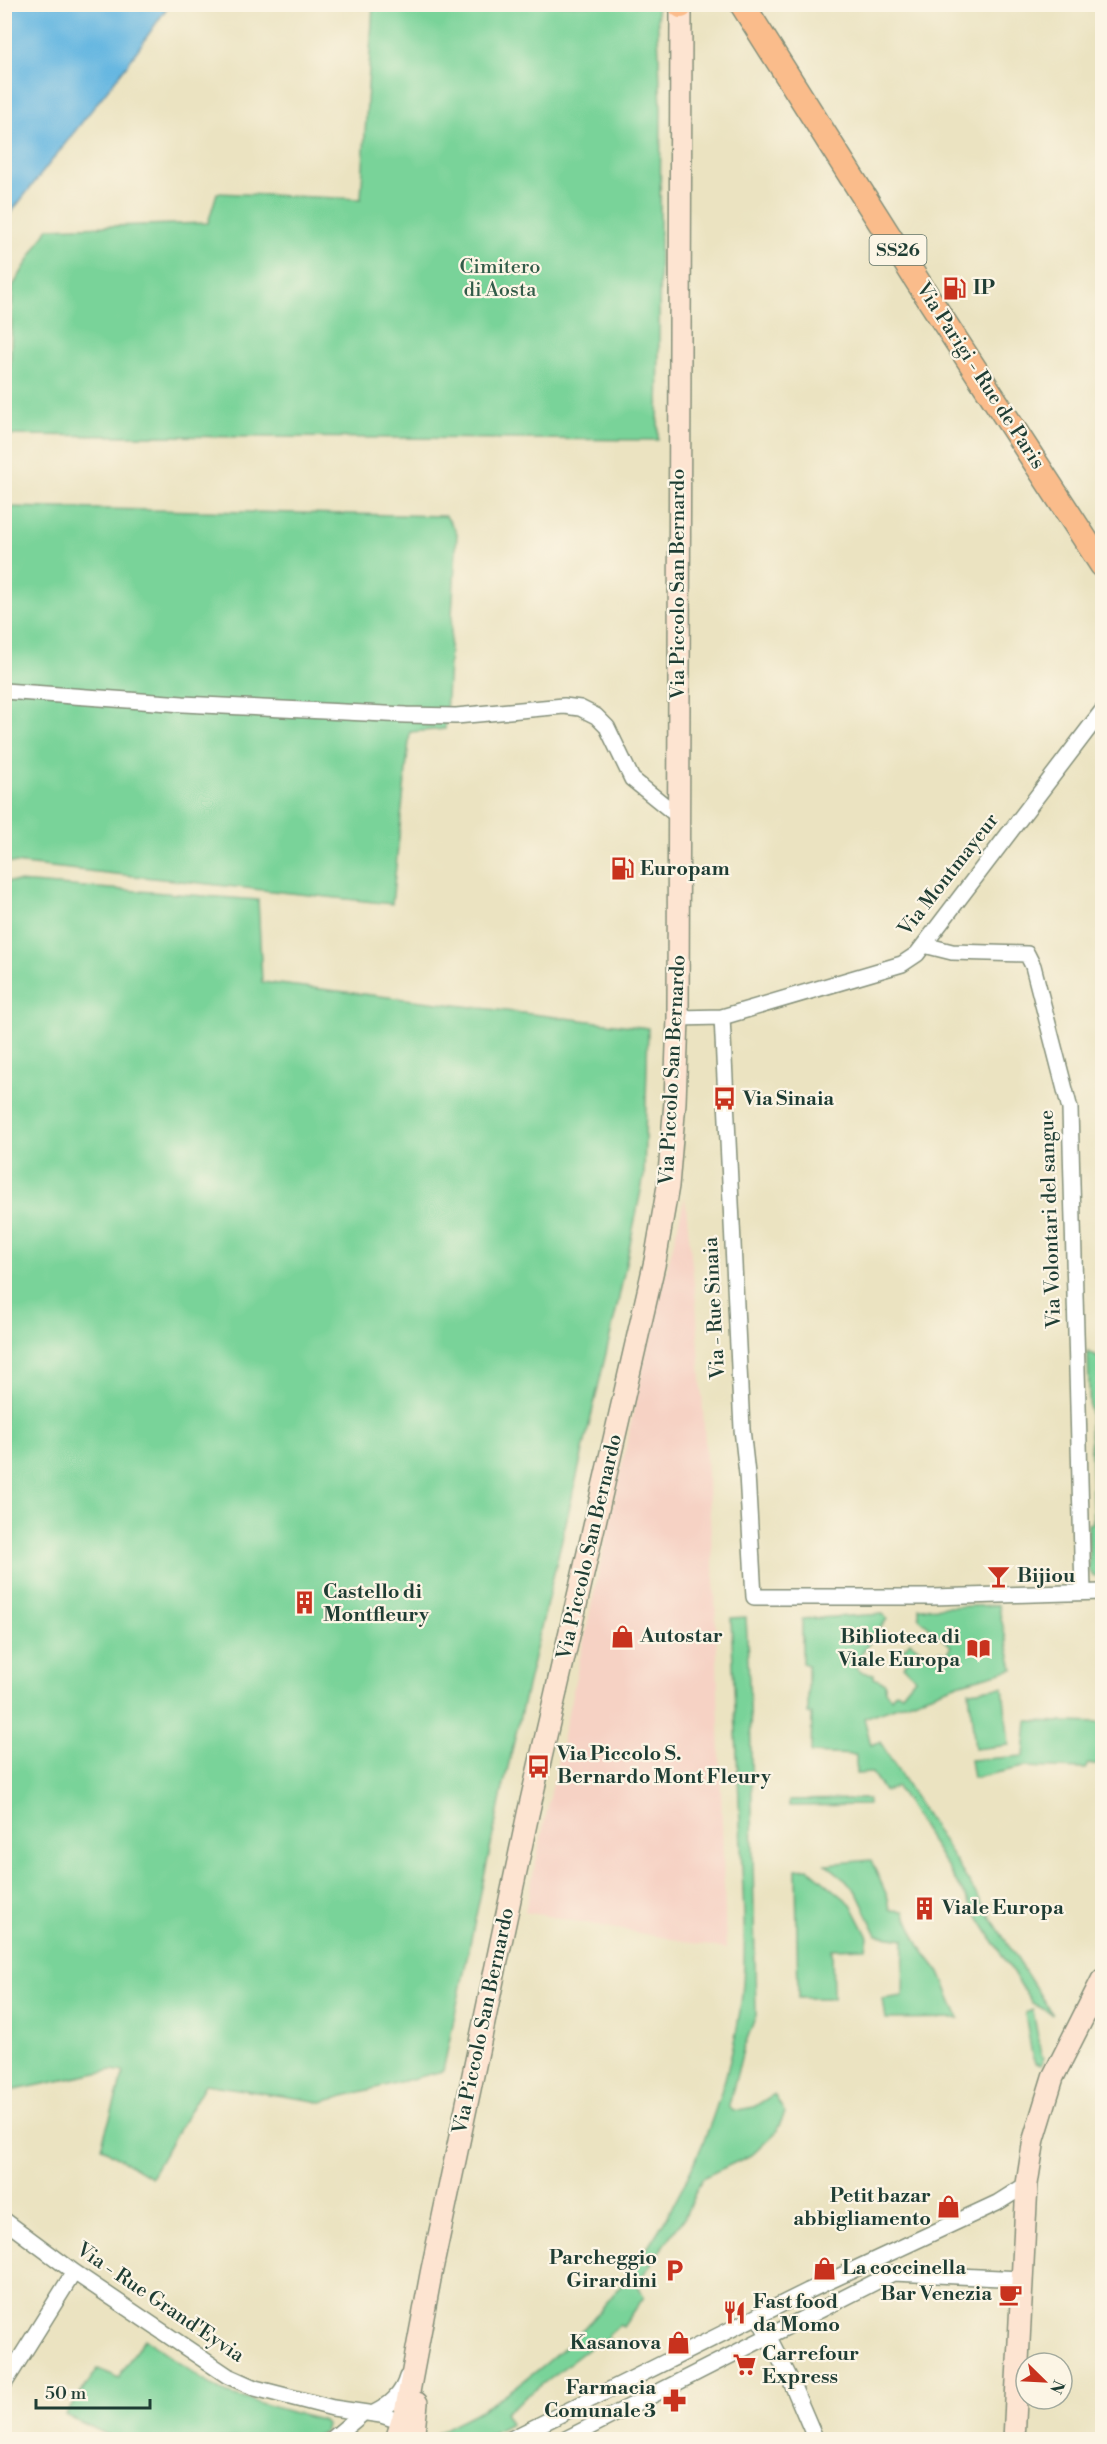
<svg xmlns="http://www.w3.org/2000/svg" width="1107" height="2444" viewBox="0 0 1107 2444" font-family="'Libre Bodoni',serif">
<rect width="100%" height="100%" fill="#fcf5e5"/>
<filter id="ink" filterUnits="userSpaceOnUse"><feTurbulence type="fractalNoise" baseFrequency=".0167" numOctaves="2"/><feDisplacementMap in="SourceGraphic" scale="12" xChannelSelector="R" yChannelSelector="G"/><feConvolveMatrix kernelMatrix="1 2 1 2 8 2 1 2 1" color-interpolation-filters="sRGB"/></filter>
<filter id="wash" filterUnits="userSpaceOnUse"><feTurbulence type="fractalNoise" baseFrequency=".008" numOctaves="4" result="noise"/><feDisplacementMap in="SourceGraphic" scale="24" xChannelSelector="R" yChannelSelector="G"/><feGaussianBlur stdDeviation="1.35" result="paint"/><feColorMatrix in="noise" values="0 0 0 0 0 0 0 0 0 0 0 0 0 0 0 0 0 1.4 0 .05"/><feComposite in="paint" operator="in"/></filter>
<g filter="url(#wash)">
<rect width="100%" height="100%" fill="#ebe3c1"/>
<path fill="#f6d2c4" d="M685 1197 696 1302 715 1595 726 1949 525 1912 647 1348Z"/>
<path fill="#79d399" stroke="#4c8866" stroke-width="1.5" d="M373 5H657L661 109 658 440 8 435 13 286 48 228 208 223 217 193 361 199Z
M5 507 446 516 457 533 445 729 410 732 392 904 5 862Z
M4 881 258 900 262 982 648 1028 644 1176 617 1307 503 1788 443 2071 321 2102 205 2084 151 2177 101 2147 124 2072 112 2070 5 2092Z
M1088 1352 1102 1360V1577L1093 1576 1089 1569 1088 1524 1093 1523Z
M998 1605 1013 1669 961 1683 864 1718 871 1745 880 1742 1052 2014 1032 2003 897 1787 884 1791 872 1773 856 1774V1755L811 1753 812 1714H808V1665L802 1663V1619L883 1614 887 1619 853 1665 861 1672 874 1674V1678L885 1683V1691L891 1698 896 1692 902 1694 915 1678 903 1666 909 1659 901 1652 910 1642 932 1659 939 1650 946 1654 951 1646 919 1618V1608Z
M746 1617 750 1703 756 2015 743 2050 729 2105 733 2111 754 2107 774 2094 785 2113 776 2132 753 2154 702 2178 684 2218 637 2283 644 2297 623 2327 619 2325 608 2334 609 2346 597 2342 505 2413 511 2423 481 2439H430C442 2427 464 2420 479 2411 514 2390 555 2359 583 2329 666 2241 721 2130 740 2011 748 1956 743 1900 741 1845 738 1769 734 1694 731 1618Z
M1003 1687 1009 1745 975 1749 969 1691Z
M1027 1721 1102 1723V1766L1088 1764 1085 1769 1024 1767 973 1778 970 1760 1024 1756Z
M868 1799V1805L789 1806V1800Z
M871 1860 888 1898 890 1910 904 1911 921 1948 940 1973 959 2018 886 2019 883 1999 903 1996 904 1939 877 1935 857 1893 846 1880 826 1864Z
M808 1868 851 1904 868 1937 866 1948 832 1949 833 1998H798L796 1869Z
M1033 2010 1041 2055 1044 2058 1040 2065 1035 2063 1032 2056 1025 2013Z
M145 2338 203 2380 225 2393 323 2421 327 2425 325 2432 303 2440 117 2439 65 2415 98 2369 120 2378 123 2369Z"/>
<path fill="#66b7e1" stroke="#427a8a" stroke-width="1.5" d="M7 4 169 5 127 65 5 220 4 7Z"/>
</g>
<g filter="url(#ink)">
<g fill="none" stroke-linecap="round" stroke-linejoin="round">
<defs>
<path id="street" d="M4 691 183 704 406 715 456 716 564 706 580 708 596 716 607 727 632 779 679 817
M924 945 952 952 1027 954 1033 966 1070 1109 1083 1592
M722 1017 742 1429 747 1474 754 1597H932L1102 1592
M678 1018 722 1017 902 964 917 954 1102 711
M4 2220 74 2272 228 2376 255 2388 333 2408 381 2415 402 2422 407 2429
M758 2316 789 2377 816 2440
M4 2384 74 2272
M374 2413C390 2405 402 2395 407 2377
M331 2440 362 2414
M509 2440 808 2291 997 2203 1027 2184
M564 2440 893 2273 1022 2279"/>
<path id="secondary" d="M396 2440 406 2408 431 2274 528 1814 655 1261 668 1186 675 1102 678 1018 681 4
M413 2440 417 2403
M1014 2440 1027 2184 1034 2139 1053 2077 1102 1980"/>
<path id="primary" d="M680 4 681 6
M742 4 918 282 1102 565"/>
</defs>
<use href="#street" stroke="#85907a" stroke-width="18"/>
<use href="#secondary" stroke="#85907a" stroke-width="24"/>
<use href="#primary" stroke="#85907a" stroke-width="27"/>
<use href="#street" stroke="#fff" stroke-width="15"/>
<use href="#secondary" stroke="#fde4d1" stroke-width="21"/>
<use href="#primary" stroke="#fabc8b" stroke-width="24"/>
</g>
</g>
<defs>
<symbol id="fuel-bare" viewBox="-9 -9 18 18"><path d="M-5.5-6h7V0h2V4h1.3V-2.5L3-4.5l.8-.8L6-3V5H2.5V1h-1V6h-7ZM-4.2-4.7v3.2H.2V-4.7Z" fill="#c8321e" stroke="#fcf5e5" stroke-width="2.5" paint-order="stroke"/></symbol>
<symbol id="bus-bare" viewBox="-9 -9 18 18"><path d="M-5-6H5V4H4V6H2V4H-2V6H-4V4H-5ZM-3.5-4V0h7V-4ZM-3.5 1.2v1.5H-2V1.2ZM2 1.2v1.5H3.5V1.2Z" fill="#c8321e" stroke="#fcf5e5" stroke-width="2.5" paint-order="stroke"/></symbol>
<symbol id="bar-bare" viewBox="-9 -9 18 18"><path d="M-6-5H6L.8 .8V4.5H3.5V6h-7V4.5H-.8V.8Z" fill="#c8321e" stroke="#fcf5e5" stroke-width="2.5" paint-order="stroke"/></symbol>
<symbol id="building-bare" viewBox="-9 -9 18 18"><path d="M-4-6H4V6H1V3H-1V6H-4ZM-2.5-4.3h1.7v1.8h-1.7ZM.8-4.3h1.7v1.8H.8ZM-2.5-1h1.7V.8h-1.7ZM.8-1h1.7V.8H.8Z" fill="#c8321e" stroke="#fcf5e5" stroke-width="2.5" paint-order="stroke"/></symbol>
<symbol id="shop-bare" viewBox="-9 -9 18 18"><path d="M-5-2.5h2.3a2.7 3.5 0 0 1 5.4 0H5L5.5 6h-11ZM-1.5-2.5h3a1.5 2.3 0 0 0-3 0Z" fill="#c8321e" stroke="#fcf5e5" stroke-width="2.5" paint-order="stroke"/></symbol>
<symbol id="library-bare" viewBox="-9 -9 18 18"><path d="M-6-4Q-3-5.5-.7-3.5V5Q-3 3-6 4ZM6-4Q3-5.5 .7-3.5V5Q3 3 6 4Z" fill="#c8321e" stroke="#fcf5e5" stroke-width="2.5" paint-order="stroke"/></symbol>
<symbol id="parking-bare" viewBox="-9 -9 18 18"><path d="M-3.5-5.5H1a3.5 3.5 0 0 1 0 7H-1V5.5H-3.5ZM-1-3.4V-.6H.8a1.4 1.4 0 0 0 0-2.8Z" fill="#c8321e" stroke="#fcf5e5" stroke-width="2.5" paint-order="stroke"/></symbol>
<symbol id="cafe-bare" viewBox="-9 -9 18 18"><path d="M-5.5-4.5H6V0H3Q3 3.5 0 3.5H-2.5Q-5.5 3.5-5.5 0ZM3-3.2v2h1.7v-2ZM-6 4.5H4V6H-6Z" fill="#c8321e" stroke="#fcf5e5" stroke-width="2.5" paint-order="stroke"/></symbol>
<symbol id="restaurant-bare" viewBox="-9 -9 18 18"><path d="M-5-6h1v4h1v-4h1v4h1v-4h1v5L-1.5 .5V6h-2V.5L-5-1ZM5-6V6H3V1.5H1.5Q1.5-4 5-6Z" fill="#c8321e" stroke="#fcf5e5" stroke-width="2.5" paint-order="stroke"/></symbol>
<symbol id="supermarket-bare" viewBox="-9 -9 18 18"><path d="M-6-5.5h2.5l.6 2H6L4.5 2H-2.5L-4.4-4H-6ZM-1.5 3.2a1.3 1.3 0 1 0 .1 0ZM3 3.2a1.3 1.3 0 1 0 .1 0Z" fill="#c8321e" stroke="#fcf5e5" stroke-width="2.5" paint-order="stroke"/></symbol>
<symbol id="pharmacy-bare" viewBox="-9 -9 18 18"><path d="M-2-6h4v4h4v4h-4v4h-4v-4h-4v-4h4Z" fill="#c8321e" stroke="#fcf5e5" stroke-width="2.5" paint-order="stroke"/></symbol>
</defs>
<g fill-rule="evenodd">
<use href="#fuel-bare" x="938" y="272" width="33" height="33"/>
<use href="#fuel-bare" x="606" y="852" width="33" height="33"/>
<use href="#bus-bare" x="708" y="1082" width="33" height="33"/>
<use href="#bar-bare" x="982" y="1560" width="33" height="33"/>
<use href="#building-bare" x="288" y="1586" width="33" height="33"/>
<use href="#shop-bare" x="606" y="1620" width="33" height="33"/>
<use href="#library-bare" x="962" y="1632" width="33" height="33"/>
<use href="#bus-bare" x="522" y="1750" width="33" height="33"/>
<use href="#building-bare" x="908" y="1892" width="33" height="33"/>
<use href="#shop-bare" x="932" y="2190" width="33" height="33"/>
<use href="#shop-bare" x="808" y="2252" width="33" height="33"/>
<use href="#parking-bare" x="658" y="2254" width="33" height="33"/>
<use href="#cafe-bare" x="994" y="2278" width="33" height="33"/>
<use href="#restaurant-bare" x="718" y="2296" width="33" height="33"/>
<use href="#shop-bare" x="662" y="2326" width="33" height="33"/>
<use href="#supermarket-bare" x="728" y="2348" width="33" height="33"/>
<use href="#pharmacy-bare" x="658" y="2384" width="33" height="33"/>
</g>
<g text-anchor="middle" dominant-baseline="central" stroke-width="4.5" stroke-linejoin="round" paint-order="stroke">
<rect fill="#fcf5e5" stroke="#617469" stroke-width="1.5" x="869.5" y="235" width="57" height="30" rx="4.5"/>
<g font-size="18" font-weight="bold" fill="#1f3d34">
<text x="898" y="250">SS26</text>
</g>
<g font-size="20" fill="#315b48" stroke="#fcf5e5">
<text x="500" y="267">Cimitero<tspan x="500" dy="23">di Aosta</tspan></text>
</g>
<g font-size="20" font-weight="bold" fill="#1f3d34" stroke="#fcf5e5" text-anchor="start">
<text x="973" y="288">IP</text>
<text x="640" y="869">Europam</text>
<text x="743" y="1099">Via Sinaia</text>
<text x="1017" y="1576">Bijiou</text>
<text x="323" y="1592">Castello di<tspan x="323" dy="23">Montfleury</tspan></text>
<text x="640" y="1636">Autostar</text>
<text x="960" y="1637" text-anchor="end">Biblioteca di<tspan x="960" dy="23">Viale Europa</tspan></text>
<text x="557" y="1754">Via Piccolo S.<tspan x="557" dy="23">Bernardo Mont Fleury</tspan></text>
<text x="942" y="1908">Viale Europa</text>
<text x="931" y="2196" text-anchor="end">Petit bazar<tspan x="931" dy="23">abbigliamento</tspan></text>
<text x="657" y="2258" text-anchor="end">Parcheggio<tspan x="657" dy="23">Girardini</tspan></text>
<text x="842" y="2268">La coccinella</text>
<text x="992" y="2294" text-anchor="end">Bar Venezia</text>
<text x="753" y="2302">Fast food<tspan x="753" dy="23">da Momo</tspan></text>
<text x="661" y="2343" text-anchor="end">Kasanova</text>
<text x="762" y="2354">Carrefour<tspan x="762" dy="23">Express</tspan></text>
<text x="656" y="2388" text-anchor="end">Farmacia<tspan x="656" dy="23">Comunale 3</tspan></text>
</g>
<g font-size="20" fill="#1f3d34" stroke="#fcf5e5">
<text transform="translate(980 376) rotate(57)">Via Parigi - Rue de Paris</text>
<text transform="translate(678 584) rotate(-90)">Via Piccolo San Bernardo</text>
<text transform="translate(949 875) rotate(-52)">Via Montmayeur</text>
<text transform="translate(673 1070) rotate(-87)">Via Piccolo San Bernardo</text>
<text transform="translate(1051 1219) rotate(-92)">Via Volontari del sangue</text>
<text transform="translate(715 1308) rotate(-93)">Via - Rue Sinaia</text>
<text transform="translate(590 1547) rotate(-77)">Via Piccolo San Bernardo</text>
<text transform="translate(484 2021) rotate(-78)">Via Piccolo San Bernardo</text>
<text transform="translate(160 2303) rotate(34)">Via - Rue Grand'Eyvia</text>
</g>
</g>
<rect width="1107" height="2444" fill="none" stroke="#fcf5e5" stroke-width="24"/>
<g transform="translate(1044 2381) rotate(114)"><circle r="28" fill="#fcf5e5" stroke="#a4ab9e" stroke-width="1.5"/>
<path d="M0-4.5L10 22L0 15L-10 22Z" fill="#c8321e"/>
<text y="-9" font-size="16" font-weight="bold" text-anchor="middle" fill="#1f3d34">N</text>
</g>
<path d="M36 2399v9h114v-9" fill="none" stroke="#1f3d34" stroke-width="3"/>
<text x="45" y="2399" font-size="18" fill="#1f3d34" stroke="#fcf5e5" stroke-width="4.5" paint-order="stroke">50 m</text>
</svg>
